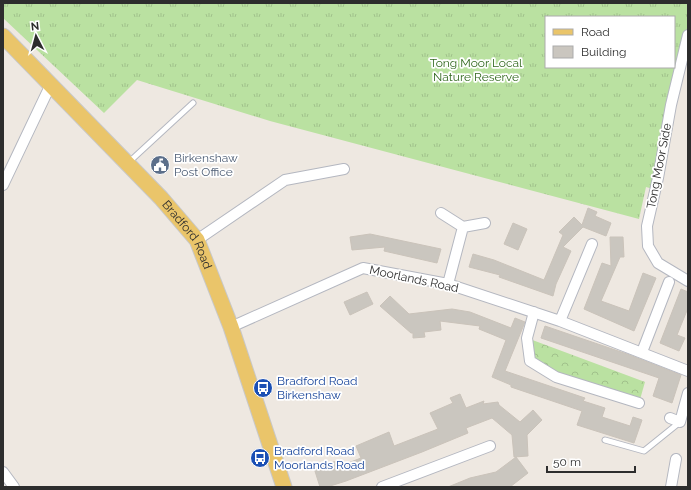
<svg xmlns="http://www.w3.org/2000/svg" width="691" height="490" viewBox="0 0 691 490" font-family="Raleway,sans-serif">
<defs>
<pattern id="grass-tufts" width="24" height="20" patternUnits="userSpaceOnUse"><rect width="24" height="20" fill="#bae1a1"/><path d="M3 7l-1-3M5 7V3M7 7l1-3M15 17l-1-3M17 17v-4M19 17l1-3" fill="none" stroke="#a0c18b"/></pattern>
<pattern id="forest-crowns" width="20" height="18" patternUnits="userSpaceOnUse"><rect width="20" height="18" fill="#bae1a1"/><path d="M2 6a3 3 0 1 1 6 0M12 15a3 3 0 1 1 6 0" fill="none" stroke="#a0c18b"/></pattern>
</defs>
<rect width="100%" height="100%" fill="#eee8e1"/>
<path fill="url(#grass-tufts)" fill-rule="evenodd" d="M3 3H688V46L679 82 660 191 646 187 639 219 270 121 137 80 104 113 3 18ZM546 17H674V67H546Z"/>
<path fill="url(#forest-crowns)" d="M527 338 645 382 639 403 556 377 530 361Z"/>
<path fill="#cac6bf" stroke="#cac3ba" d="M588 208 597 212 595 216 611 223 606 236 583 227 563 247 571 251 556 284 553 296 499 277 500 275 469 267 473 254 494 260 544 280 563 235 559 232 574 217 582 225Z
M513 223 527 229 518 250 504 244Z
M370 234 441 249 437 263 384 251 385 247 352 250 350 237Z
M610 237H623L624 257H620L601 301 629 311 643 273 656 278 634 331 584 309 602 263 611 266Z
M681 289 688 292V308L677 335 685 338 679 351 660 343Z
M367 292 373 304 350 315 344 302Z
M390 296 409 314 452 309 470 312 511 328 515 318 525 322 505 371 585 398 583 401 605 408 602 417 630 426 633 417 642 420 634 443 577 425 582 411 511 387V385L492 377 506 340 479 329 480 326 440 321 441 330 424 332 425 337 413 338V333H411L380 306Z
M545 326 627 354 681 375 672 403 653 396 659 378 541 338Z
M460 394 466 408 484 401 483 404 498 402 499 405 520 422 533 410 542 420 527 435 528 456 514 457 512 435 492 418 466 428 468 433 422 452 346 481 327 487H320L314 468 340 460 343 465 361 458 356 446 389 432 394 446 438 429 430 413 453 403 450 398Z
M516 457 528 473 510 487H448L470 478 496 472Z"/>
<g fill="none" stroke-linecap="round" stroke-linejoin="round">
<defs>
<path id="lane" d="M128 163 193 103
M605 440 644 451 680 422"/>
<path id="street" d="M688 35 671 105 658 178 647 226 648 246 658 263 688 281
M3 185 51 84
M441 213 463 227 448 284
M463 227 485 223
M197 240 285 180 344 169
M534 312 527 338 530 361 556 377 639 403
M560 321 592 244
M231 327 363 268 448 284 560 321 688 371
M642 352 669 282
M670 418 680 422 688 393
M3 472 14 487
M382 487 490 446
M671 487 676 459"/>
<g id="primary">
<path id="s1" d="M3 36 161 198 197 240 231 327 284 487"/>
</g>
</defs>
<use href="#lane" stroke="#b4b7c0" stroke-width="7"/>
<use href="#street" stroke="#b4b7c0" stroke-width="12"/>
<use href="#primary" stroke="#c8c8c8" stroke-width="17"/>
<use href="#lane" stroke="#fff" stroke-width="5"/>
<use href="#street" stroke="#fff" stroke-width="10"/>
<use href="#primary" stroke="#eac56a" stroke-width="15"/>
</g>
<defs>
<symbol id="civic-disc" viewBox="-11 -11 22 22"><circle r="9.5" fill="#5c6f8a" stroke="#fff"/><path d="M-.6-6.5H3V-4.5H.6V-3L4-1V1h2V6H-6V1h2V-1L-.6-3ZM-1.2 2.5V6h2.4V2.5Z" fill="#fff"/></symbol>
<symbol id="bus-disc" viewBox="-11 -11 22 22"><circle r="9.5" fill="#1a4fb4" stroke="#fff"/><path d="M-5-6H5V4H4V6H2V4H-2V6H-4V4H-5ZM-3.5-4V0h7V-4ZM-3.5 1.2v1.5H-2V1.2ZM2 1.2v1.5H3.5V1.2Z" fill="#fff"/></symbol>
</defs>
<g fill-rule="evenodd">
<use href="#civic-disc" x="149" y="154" width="22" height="22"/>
<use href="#bus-disc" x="252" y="377" width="22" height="22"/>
<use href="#bus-disc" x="249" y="447" width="22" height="22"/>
</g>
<g text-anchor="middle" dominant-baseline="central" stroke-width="3.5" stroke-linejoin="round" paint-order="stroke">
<g font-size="12" fill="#32691f" stroke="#fff">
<text x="476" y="63">Tong Moor Local<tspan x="476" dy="14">Nature Reserve</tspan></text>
</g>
<g font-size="12" fill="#4e5e75" stroke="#fff" text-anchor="start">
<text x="174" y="158">Birkenshaw<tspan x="174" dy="14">Post Office</tspan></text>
</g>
<g font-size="12" fill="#2d2d2d" stroke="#fff">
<text transform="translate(659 166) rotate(-79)">Tong Moor Side</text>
<text stroke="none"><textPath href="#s1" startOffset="272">Bradford Road</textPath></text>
<text transform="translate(414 279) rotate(12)">Moorlands Road</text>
</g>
<g font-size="12" fill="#164399" stroke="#fff" text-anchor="start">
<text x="277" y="381">Bradford Road<tspan x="277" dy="14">Birkenshaw</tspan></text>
<text x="274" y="451">Bradford Road<tspan x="274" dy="14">Moorlands Road</tspan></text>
</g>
</g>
<rect width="691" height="490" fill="none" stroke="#2d2d2d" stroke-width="8"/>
<rect x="545" y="16" width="130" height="52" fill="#ffffff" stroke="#ababab"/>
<rect x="553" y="29" width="20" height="6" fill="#eac56a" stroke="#ababab"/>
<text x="581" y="36" font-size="12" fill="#2d2d2d">Road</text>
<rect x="553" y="46" width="20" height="12" fill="#cac6bf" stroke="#ababab"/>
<text x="581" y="56" font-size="12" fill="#2d2d2d">Building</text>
<g transform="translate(36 36) rotate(354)" stroke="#ffffff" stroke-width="3" paint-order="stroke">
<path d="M0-3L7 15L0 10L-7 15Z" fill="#2d2d2d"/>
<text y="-6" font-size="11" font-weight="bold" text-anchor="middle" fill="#2d2d2d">N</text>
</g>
<path d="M547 466v6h88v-6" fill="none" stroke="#2d2d2d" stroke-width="2"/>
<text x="553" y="466" font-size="12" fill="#2d2d2d" stroke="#ffffff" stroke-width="3" paint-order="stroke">50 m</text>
</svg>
